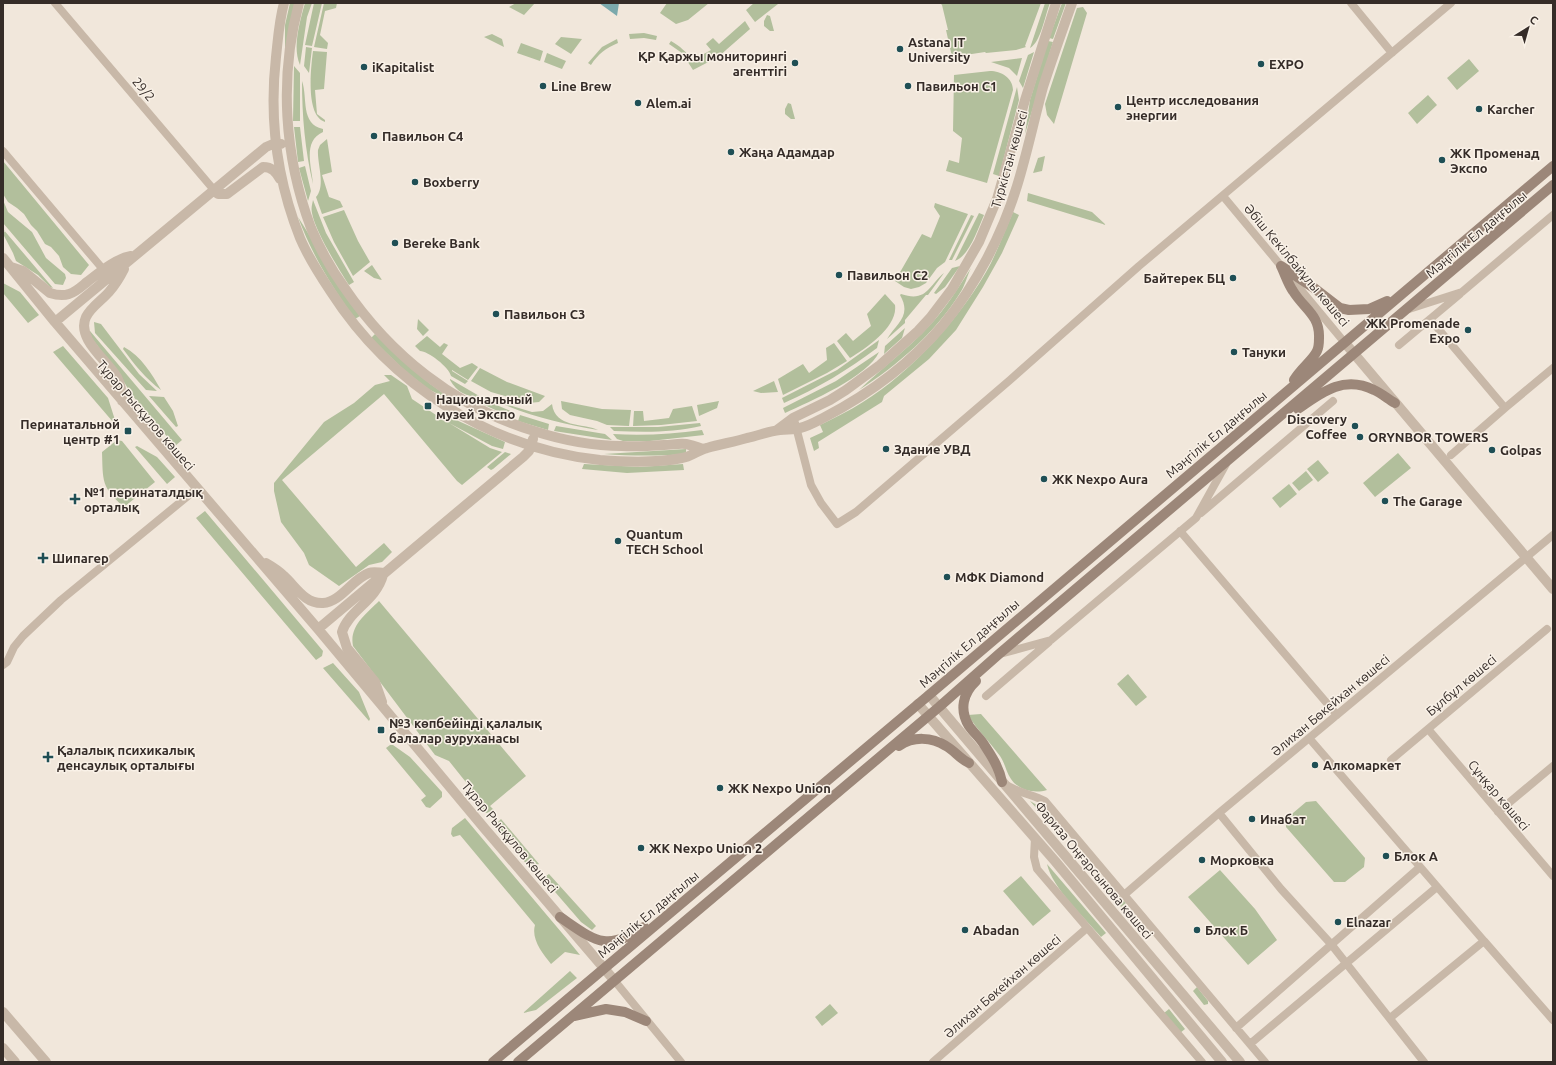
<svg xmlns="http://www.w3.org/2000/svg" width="1556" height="1065" viewBox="0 0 1556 1065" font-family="Ubuntu,sans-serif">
<rect width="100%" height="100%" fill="#f1e7db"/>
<path fill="#b2bf9c" d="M290 3H295L285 51V25Z
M305 3H312L307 17 300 65C292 47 300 21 305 3Z
M314 3H322L312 46 305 45Z
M324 3H337L336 8 325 11 320 35 328 43 327 49 314 47Z
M516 3H535L524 15 509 7Z
M667 3H709L688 20 676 24 660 13Z
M754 3 778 4 755 22 746 10Z
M940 3H1041L1025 46 1026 47 1016 50 986 53 985 52 952 57 946 30H948L942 5Z
M1045 3H1050C1045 15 1041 42 1030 48Z
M1062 3H1066L1053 39 1049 38Z
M1083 7 1087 13 1054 124 1047 115 1045 104 1077 8Z
M767 15 770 16 774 31H770L764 26V21Z
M745 21 750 29 718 57 693 70 682 53 669 44 671 41C680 46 686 52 693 60L711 50 706 44 713 38 719 44Z
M644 33 657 36 656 40 644 38 630 39 629 34Z
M492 34 502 39 504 47 484 37Z
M561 37 582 39 571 54 555 44Z
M617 39 618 43C606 48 598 54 591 65L588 63 602 47Z
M1048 41 1053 42 1025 134 1030 100Z
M521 43 543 51 540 61 517 53Z
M306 47 312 48 309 73 304 66Z
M313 51 327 52 324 89 315 90 317 114 325 120V122C305 116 311 67 313 51Z
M1034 52 1023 88 1019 81 1028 55Z
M547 53 566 61 562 69 544 62Z
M1022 58 1017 76 1009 68 991 62Z
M1469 59 1479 71 1457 90 1447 78Z
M294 66 300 73V121H293Z
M990 71C1001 71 1013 78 1013 90L987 183 946 171 949 160 959 163 962 138 953 131 954 75Z
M302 81C308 98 300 124 323 129V132C302 141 312 168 313 184 305 150 302 116 302 81Z
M1017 87 1019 100 999 176 993 174Z
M1428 95 1437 105 1417 124 1408 113Z
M788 103 791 104 795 119H791L785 114V109Z
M294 127H300L304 161 298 162Z
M327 139 332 172 322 175 329 197 340 201 343 207 322 214 316 197C326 186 317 163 318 150L320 145Z
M1045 156 1042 171 1033 173 1038 158Z
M3 161 89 265 81 275 71 274 63 267 59 256 51 247 45 244 37 231 31 225 24 214 17 208 8 202 3 194Z
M305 166 311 191 308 201 299 168Z
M1028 193 1092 212 1106 225 1027 201Z
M3 200 8 212 32 232 46 258 65 274 66 278 63 285 55 284 3 223Z
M313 200 326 233 354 282 349 285C338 268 315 231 312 213 311 208 312 205 313 200Z
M935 203 968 214 945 262 937 268 926 283 919 287 911 289 904 287 895 281 922 234 931 238 940 216 934 207Z
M344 210 358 241 370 262 353 276 334 242 323 217Z
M1013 212 1019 215 1002 253 983 287 956 330 929 359 884 396 882 402 818 442 819 448 814 451 810 438 823 432 820 425C834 418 849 411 863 402 912 372 964 314 991 263 999 246 1006 229 1013 212Z
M979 213 984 215C978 229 969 256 955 261Z
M971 215 974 216 952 260H949Z
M298 217 360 316 355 319C332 287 312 255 298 217Z
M3 229 53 288 50 287 38 275 16 261 13 253 3 234 5 231Z
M372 265 382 280 374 278 364 271Z
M960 266 945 287 936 294 934 293 952 268Z
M971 268C967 276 965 286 960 293 935 333 898 365 859 390 882 368 908 349 930 325 946 308 958 288 971 268Z
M944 273 928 295H926L905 320V323L887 339C897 323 912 316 900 295L901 294C927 303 929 285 944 273Z
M3 283 20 292 39 315 28 323 3 293Z
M885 294 895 305C898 327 866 348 850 358L837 341 846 333 853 341 871 326 867 314Z
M418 319 429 330 423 336 417 329Z
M94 322 101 324 139 374 157 391 146 390 95 333Z
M905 328 902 338 884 354 885 346Z
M89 331H90L182 440 175 446 132 395 119 374 90 336Z
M375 334 429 383 458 404 428 389 404 370 371 338Z
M427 336 440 347 444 343 448 345 442 354 460 368 472 363 478 367 468 380 452 370V371L468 381 465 384 451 376C449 367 428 351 420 351L415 346Z
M879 340 877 348C848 370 818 388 784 403L782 398 837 370Z
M834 343 847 361 827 373 783 395 778 379 803 364 809 373 827 360 826 348Z
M63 346 108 398 115 420 113 422 53 352Z
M124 347C141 356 152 374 161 390 146 379 134 364 123 349Z
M879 352C869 376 809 402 785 413L783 408 836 381Z
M480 368 507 382 545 396 539 402 529 403 491 392 471 381Z
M384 375H391L407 386 412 399 439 417 454 419 505 442 503 449 492 446 449 423 490 448 502 452 462 485 457 481 384 394 282 480 356 567 384 543 392 552 382 562 369 565 339 586 309 565 304 553 281 522 274 491V483L324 422 354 403 375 385 390 381Z
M450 379 481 397C466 397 457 392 450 380Z
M774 381 778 392 761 393 753 391Z
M149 396 164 397 173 411 178 426 176 427Z
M487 401 515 413 513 418 478 402Z
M496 401 532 412 543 411 552 404C555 428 583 423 598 430 563 424 529 416 496 401Z
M561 401 602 409 631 410 629 426 607 425 597 421 570 415 562 409Z
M719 401 717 408 699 416 697 405Z
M692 406 697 421 661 425 633 426 634 411H643L644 421 669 418 673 409Z
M520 415 549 424 548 430 518 421Z
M700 423 701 426C672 433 643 432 614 431L610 427H658Z
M556 426 605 434 612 440 554 431Z
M702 430 704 435 650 441H623L617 439 613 434C643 436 672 434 702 430Z
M117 440 122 441 155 482 124 507C101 487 103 481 102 452Z
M137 446 157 457 175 477 167 484 135 447Z
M686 449V454C658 456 632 456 604 454Z
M505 452 511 454 493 469 491 470 487 467Z
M1398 453 1411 468 1375 497 1363 483Z
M1318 460 1329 473 1318 482 1307 469Z
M584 464 640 467 683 464 684 470 627 473 582 469Z
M1306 471 1313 480 1299 491 1292 483Z
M1289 484 1297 494 1280 508 1272 498Z
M205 511 318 645 323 651 322 656 316 660 196 518Z
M379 601 526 776 490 806 495 811 486 813 480 806 473 791 449 761 435 755 353 646C349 626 366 614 379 601Z
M333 663 359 692 370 719 369 721 323 668Z
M1128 674 1147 697 1136 706 1117 684Z
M981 714 1047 790C1034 794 1018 790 1011 779 1006 772 1005 763 1000 756 990 742 978 731 968 715Z
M390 745H393L410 757 442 792V797L430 808 426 807 421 800 426 796 386 748Z
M1030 801C1039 806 1059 818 1060 829L1057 831Z
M1316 801 1365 858 1364 867 1345 882H1334L1286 827V819L1306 802Z
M465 818 567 939 580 955 565 952 551 964C542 953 531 939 535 925L460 835 453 837 451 834 452 828Z
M501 819 539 864 529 867 497 829 496 824Z
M1047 864 1106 933 1101 937C1085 918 1052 888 1047 864Z
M1220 870 1255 909 1277 940 1248 965 1188 897Z
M549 874 596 926 592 930 581 922 543 878Z
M1021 876 1051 911 1033 926 1003 891Z
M1109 885 1126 903 1121 907 1105 888Z
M570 971 577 978 536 1010 523 1013Z
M1197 987 1208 1001V1004L1204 1005 1193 991Z
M830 1004 838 1013 822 1026 815 1017Z
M1169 1009 1185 1029 1180 1033 1164 1013Z"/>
<path fill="#7ba9ac" d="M599 3H619L617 16Z"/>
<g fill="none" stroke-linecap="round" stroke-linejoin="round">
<path stroke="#c8b8a8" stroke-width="8" d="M55 3 214 190
M1351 3 1392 53
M3 151 107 274
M1223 196 1345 343
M1409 309 1462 292 1553 215
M1430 319 1505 408 1553 368
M1399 345 1460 294
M795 423 811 485 821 503 837 524 856 512 1010 380 1139 266 1451 3
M1451 455 1505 408
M1201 513 1333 401
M1180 531 1337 715
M1000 654 1051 640 1196 518 1226 464
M3 665 7 662 14 647 23 636 61 600 194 491
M986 696 1049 642
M1428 729 1553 876
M1309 738 1484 941 1390 1018
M1391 760 1547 629
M1008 786C1020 793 1033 795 1045 801L1265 1062
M1498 812 1553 766
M1219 813 1281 889 1331 944 1424 1062
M1035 838 1034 857 1037 869 1202 1062
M1124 895 1219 813 1553 535
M1484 941 1553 1020
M614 980 681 1062
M1236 1028 1420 867
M1250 1044 1437 887
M933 1062 1087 928"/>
<path stroke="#c8b8a8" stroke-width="10" d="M284 3C279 21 278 39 276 57 269 119 277 180 300 238 308 257 319 274 331 292 391 385 489 448 600 460 625 462 657 463 682 458 691 457 698 450 707 448 720 444 734 442 747 438 758 436 769 431 780 430 787 429 794 430 800 428 809 426 817 421 825 417 869 394 911 363 943 325 976 285 1002 235 1017 186 1027 154 1034 120 1043 87 1052 59 1062 31 1072 3
M299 3C279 77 284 156 311 228 320 249 331 269 344 287 390 355 455 407 534 431 562 440 592 446 622 446 636 447 650 446 664 445 671 445 679 443 686 444 691 445 697 447 703 449
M214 190 218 194H227L263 167C272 167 276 172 280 179
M3 258 55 322 318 629 485 829 614 980
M11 267 23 271 50 293C56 295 63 296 69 294 76 292 82 286 87 282 100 272 115 259 131 256
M55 322 266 147 273 144H281
M1345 343 1553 589
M122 401C122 393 121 385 117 377 107 360 76 339 86 317 91 307 101 301 109 292 115 285 120 277 124 269
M777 430 793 418 830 400 846 390 880 365 918 331 930 318 952 289 979 242 997 199 1025 100 1056 3
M266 563C273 567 279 571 284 576 296 587 305 604 323 603 341 602 352 579 369 573 374 571 379 573 384 573
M318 629 523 457 529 451 533 439
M929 695 1240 1062
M382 702 375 682 347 648 342 632C349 610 376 601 383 575
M918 704 1055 861 1222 1062
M3 1012 46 1062
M3 1048 15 1062"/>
<path stroke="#9c8779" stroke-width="10" d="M1281 266C1285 274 1288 284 1293 291 1304 309 1320 315 1319 338 1319 343 1319 347 1317 351 1313 360 1300 369 1294 380
M1281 266 1314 288 1340 308 1349 310 1369 309 1387 301
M1298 409C1322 392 1344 375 1374 390 1381 393 1388 399 1395 403
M976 681C963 693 959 710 969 726 973 732 979 737 983 743 991 755 999 767 1002 782
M899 746C913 736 932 737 946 746 955 751 960 759 969 763
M560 917C594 940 606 953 644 927
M574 1016 606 1009 625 1012 646 1021
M493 1062 929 695 1553 166
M518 1062 939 707 999 654 1553 185"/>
</g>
<g fill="#1f4f55" stroke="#f9f1e7" stroke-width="1.5">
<circle cx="900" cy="49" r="4"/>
<circle cx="795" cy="63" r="4"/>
<circle cx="1261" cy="64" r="4"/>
<circle cx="364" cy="67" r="4"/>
<circle cx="543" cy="86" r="4"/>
<circle cx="908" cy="86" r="4"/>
<circle cx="638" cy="103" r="4"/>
<circle cx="1118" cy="107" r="4"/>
<circle cx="1479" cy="109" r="4"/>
<circle cx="374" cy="136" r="4"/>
<circle cx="731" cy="152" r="4"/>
<circle cx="1442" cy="160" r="4"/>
<circle cx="415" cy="182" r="4"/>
<circle cx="395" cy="243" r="4"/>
<circle cx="839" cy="275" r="4"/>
<circle cx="1233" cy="278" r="4"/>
<circle cx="496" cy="314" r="4"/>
<circle cx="1468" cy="330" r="4"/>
<circle cx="1234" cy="352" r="4"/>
<rect x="424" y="402" width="8" height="8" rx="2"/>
<circle cx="1355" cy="426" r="4"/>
<rect x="124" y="427" width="8" height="8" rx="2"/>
<circle cx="1360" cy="437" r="4"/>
<circle cx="886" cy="449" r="4"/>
<circle cx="1492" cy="450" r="4"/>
<circle cx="1044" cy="479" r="4"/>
<path d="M73 493h4v4h4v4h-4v4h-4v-4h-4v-4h4z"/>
<circle cx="1385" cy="501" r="4"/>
<circle cx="618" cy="541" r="4"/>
<path d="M41 552h4v4h4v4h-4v4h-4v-4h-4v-4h4z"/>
<circle cx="947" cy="577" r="4"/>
<rect x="377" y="726" width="8" height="8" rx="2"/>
<path d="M46 751h4v4h4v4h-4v4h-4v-4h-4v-4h4z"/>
<circle cx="1315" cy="765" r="4"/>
<circle cx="720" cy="788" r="4"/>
<circle cx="1252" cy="819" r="4"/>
<circle cx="641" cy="848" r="4"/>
<circle cx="1386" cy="856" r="4"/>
<circle cx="1202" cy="860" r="4"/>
<circle cx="1338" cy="922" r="4"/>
<circle cx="965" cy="930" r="4"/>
<circle cx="1197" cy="930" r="4"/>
</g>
<g text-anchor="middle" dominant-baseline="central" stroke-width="3" stroke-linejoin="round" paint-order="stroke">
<g font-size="13" font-weight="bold" fill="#352c28" stroke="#f9f1e7" text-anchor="start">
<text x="908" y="42">Astana IT<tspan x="908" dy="15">University</tspan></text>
<text x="787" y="56" text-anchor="end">ҚР Қаржы мониторингі<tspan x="787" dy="15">агенттігі</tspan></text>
<text x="1269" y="64">EXPO</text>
<text x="372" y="67">iKapitalist</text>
<text x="551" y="86">Line Brew</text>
<text x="916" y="86">Павильон С1</text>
<text x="1126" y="100">Центр исследования<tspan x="1126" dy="15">энергии</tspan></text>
<text x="646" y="103">Alem.ai</text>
<text x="1487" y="109">Karcher</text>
<text x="382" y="136">Павильон С4</text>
<text x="739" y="152">Жаңа Адамдар</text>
<text x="1450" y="153">ЖК Променад<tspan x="1450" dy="15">Экспо</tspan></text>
<text x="423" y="182">Boxberry</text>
<text x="403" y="243">Bereke Bank</text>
<text x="847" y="275">Павильон С2</text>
<text x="1225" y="278" text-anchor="end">Байтерек БЦ</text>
<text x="504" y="314">Павильон С3</text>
<text x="1460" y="323" text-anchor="end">ЖК Promenade<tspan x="1460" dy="15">Expo</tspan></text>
<text x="1242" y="352">Тануки</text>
<text x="436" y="399">Национальный<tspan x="436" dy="15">музей Экспо</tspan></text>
<text x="1347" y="419" text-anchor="end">Discovery<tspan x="1347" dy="15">Coffee</tspan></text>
<text x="120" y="424" text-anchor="end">Перинатальной<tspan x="120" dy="15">центр #1</tspan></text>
<text x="1368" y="437">ORYNBOR TOWERS</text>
<text x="894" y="449">Здание УВД</text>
<text x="1500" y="450">Golpas</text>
<text x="1052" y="479">ЖК Nexpo Aura</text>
<text x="84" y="492">№1 перинаталдық<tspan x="84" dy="15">орталық</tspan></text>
<text x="1393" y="501">The Garage</text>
<text x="626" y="534">Quantum<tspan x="626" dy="15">TECH School</tspan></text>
<text x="52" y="558">Шипагер</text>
<text x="955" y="577">МФК Diamond</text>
<text x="389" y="723">№3 көпбейінді қалалық<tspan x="389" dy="15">балалар ауруханасы</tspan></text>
<text x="57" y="750">Қалалық психикалық<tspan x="57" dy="15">денсаулық орталығы</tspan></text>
<text x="1323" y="765">Алкомаркет</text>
<text x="728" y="788">ЖК Nexpo Union</text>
<text x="1260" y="819">Инабат</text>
<text x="649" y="848">ЖК Nexpo Union 2</text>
<text x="1394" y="856">Блок А</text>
<text x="1210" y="860">Морковка</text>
<text x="1346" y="922">Elnazar</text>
<text x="973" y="930">Abadan</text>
<text x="1205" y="930">Блок Б</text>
</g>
<g font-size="13" fill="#352c28" stroke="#f9f1e7">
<text transform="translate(144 89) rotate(50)">29/2</text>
<text transform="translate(1009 159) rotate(-74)">Түркістан көшесі</text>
<text transform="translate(1476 234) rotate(-40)">Мәңгілік Ел даңғылы</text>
<text transform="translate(1297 265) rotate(50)">Әбіш Кекілбайұлы көшесі</text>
<text transform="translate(146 415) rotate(49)">Тұрар Рысқұлов көшесі</text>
<text transform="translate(1216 434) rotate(-40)">Мәңгілік Ел даңғылы</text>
<text transform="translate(969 643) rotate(-41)">Мәңгілік Ел даңғылы</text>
<text transform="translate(1461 685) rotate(-40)">Бұлбұл көшесі</text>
<text transform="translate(1330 705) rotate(-40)">Әлихан Бөкейхан көшесі</text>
<text transform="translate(1499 795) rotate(50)">Сұңқар көшесі</text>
<text transform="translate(510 837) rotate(50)">Тұрар Рысқұлов көшесі</text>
<text transform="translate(1094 870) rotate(50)">Фариза Оңғарсынова көшесі</text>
<text transform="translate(648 914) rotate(-40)">Мәңгілік Ел даңғылы</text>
<text transform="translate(1002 986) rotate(-41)">Әлихан Бөкейхан көшесі</text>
</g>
</g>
<rect width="1556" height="1065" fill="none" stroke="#352c28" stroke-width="8"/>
<g transform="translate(1528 28) rotate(37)" stroke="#f9f1e7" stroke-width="3" paint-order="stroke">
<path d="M0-3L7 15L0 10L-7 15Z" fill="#352c28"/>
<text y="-6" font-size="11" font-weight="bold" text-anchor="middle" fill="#352c28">С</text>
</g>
</svg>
